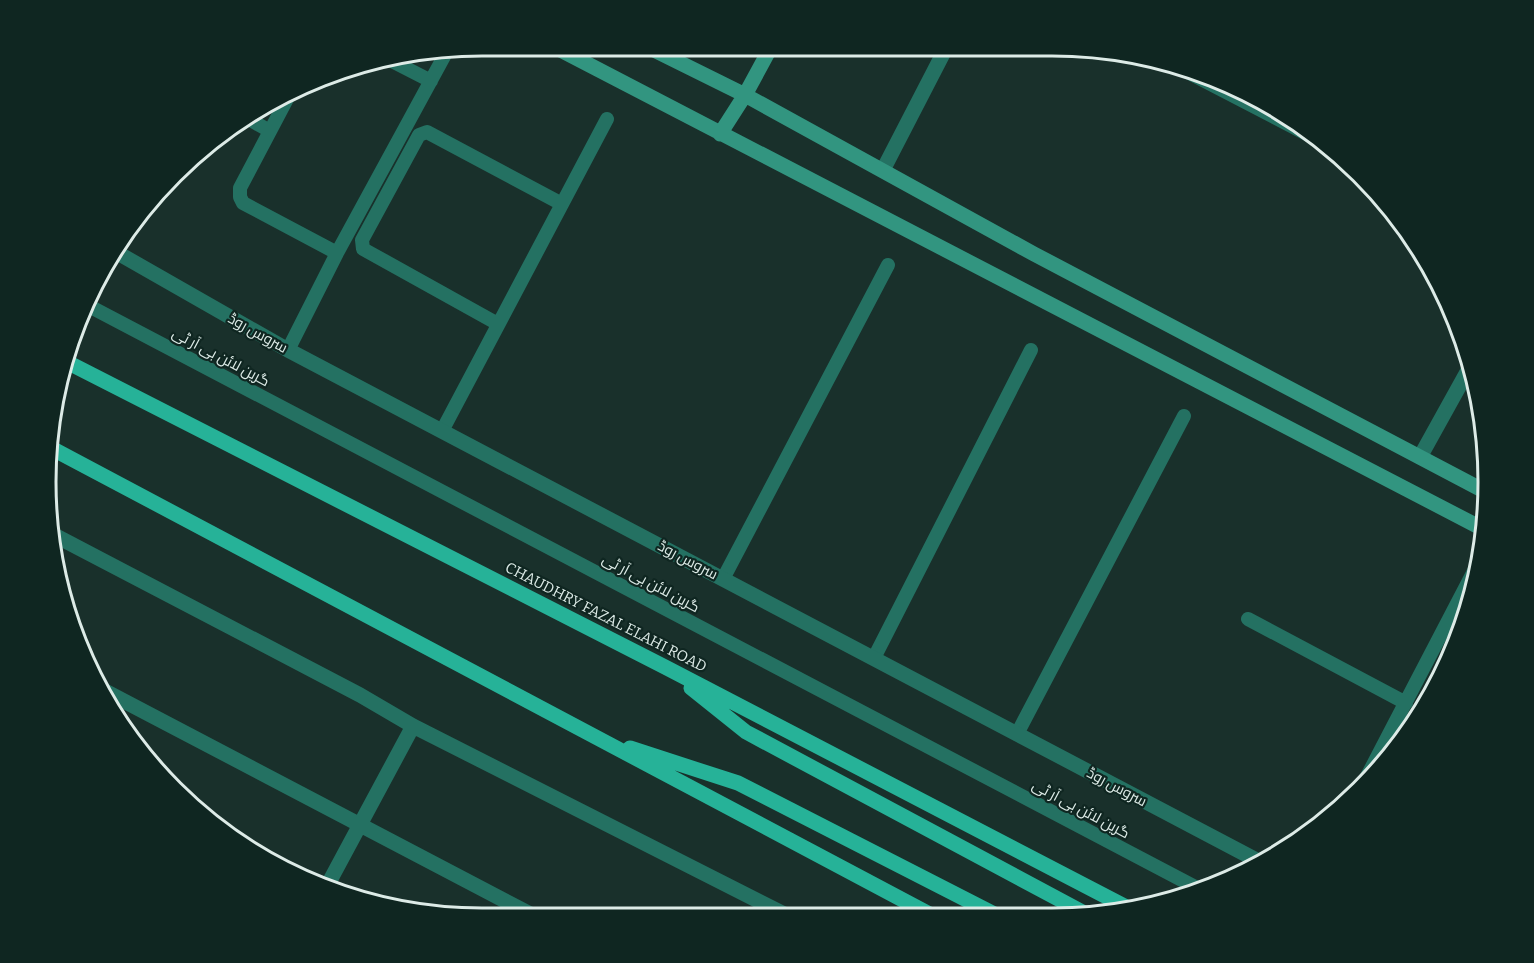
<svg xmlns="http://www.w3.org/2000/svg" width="1534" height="963" viewBox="0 0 1534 963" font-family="Bitter,Cairo,serif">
<rect width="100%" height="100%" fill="#19302b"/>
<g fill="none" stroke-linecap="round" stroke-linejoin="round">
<path stroke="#247162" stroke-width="14" d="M390 60 431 81
M288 97 240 188V197L243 203 337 253
M247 118 270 131
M87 305 1199 889
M498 324 363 249 362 240 419 135 427 132 562 204
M288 350 337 253 447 51
M442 431 607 119
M723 579 888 265
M1248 619 1406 703
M874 658 1031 350
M1017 734 1184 416
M1362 786 1474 571"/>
<path stroke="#247162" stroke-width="15" d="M1181 68 1329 145
M883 170 946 48
M116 252 288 350 1262 863
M1420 457 1471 365
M54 535 360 695 413 726 788 916
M101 689 532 915
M326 888 413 726"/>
<path stroke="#329580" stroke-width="15" d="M551 45 1485 530
M646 46 745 95 1034 254 1488 493
M720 134 745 95 771 47"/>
<path stroke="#26b298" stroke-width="15" d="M65 361 665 667 1130 909
M51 448 933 916
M691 688 746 732 1090 916
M630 748 738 783 1000 917"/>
</g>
<g text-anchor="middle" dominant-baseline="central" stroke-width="4.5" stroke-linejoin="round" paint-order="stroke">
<g font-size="15" fill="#ddebe7" stroke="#0f2621">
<text transform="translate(258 333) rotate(29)">سروس روڈ</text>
<text transform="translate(221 357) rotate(28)">گرین لائن بی آر ٹی</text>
<text transform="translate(688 560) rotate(28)">سروس روڈ</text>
<text transform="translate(651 583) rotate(28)">گرین لائن بی آر ٹی</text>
<text transform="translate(606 617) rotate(27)">CHAUDHRY FAZAL ELAHI ROAD</text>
<text transform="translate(1117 787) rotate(28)">سروس روڈ</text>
<text transform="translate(1081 809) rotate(28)">گرین لائن بی آر ٹی</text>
</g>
</g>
<path d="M0 0H1534V963H0ZM482 56H1052A426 426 0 0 1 1478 482V482A426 426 0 0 1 1052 908H482A426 426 0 0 1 56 482V482A426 426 0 0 1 482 56Z" fill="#0f2621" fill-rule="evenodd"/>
<path fill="none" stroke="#ddebe7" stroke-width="3" d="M482 56H1052A426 426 0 0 1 1478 482V482A426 426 0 0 1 1052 908H482A426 426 0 0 1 56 482V482A426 426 0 0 1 482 56Z"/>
</svg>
